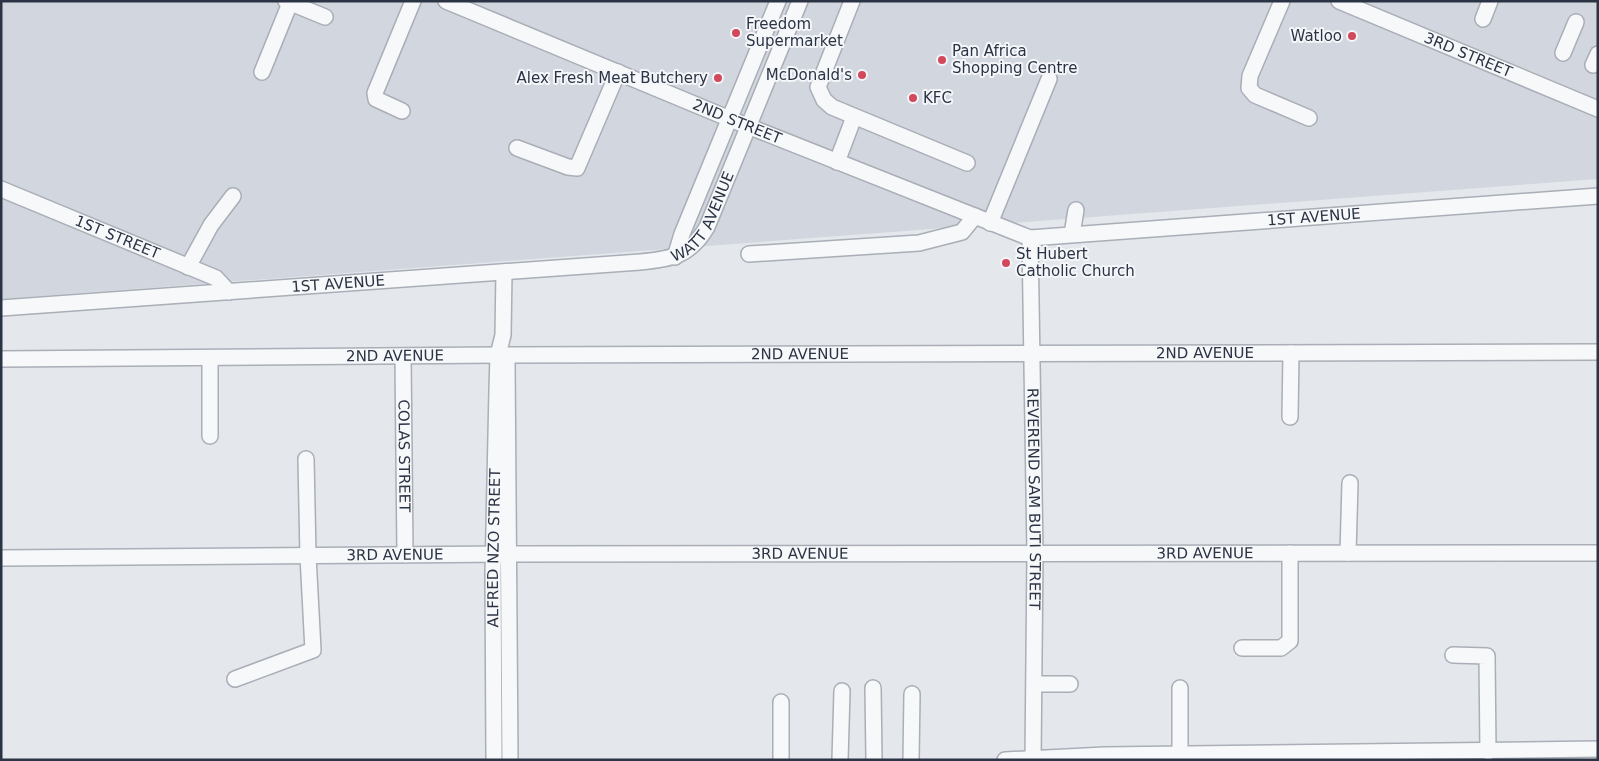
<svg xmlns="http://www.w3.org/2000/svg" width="1599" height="761" viewBox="0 0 1599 761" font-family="'DejaVu Sans',sans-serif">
<rect width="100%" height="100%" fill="#e4e7ec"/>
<path fill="#d2d6de" d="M1 1H1598V179L1 299Z"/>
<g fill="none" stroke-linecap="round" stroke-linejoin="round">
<defs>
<g id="minor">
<path d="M286 1 325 17"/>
<path id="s1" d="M446 1 730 119 1030 238 1598 196"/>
<path d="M852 1 818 87 824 100 832 107 967 163"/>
<path d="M1282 1 1250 76 1249 88 1255 95 1309 118"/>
<path id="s2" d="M1339 1 1598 109"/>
<path d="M1483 19 1490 1"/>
<path d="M1563 53 1576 22"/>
<path d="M1593 65 1598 54"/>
<path d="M262 72 290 3"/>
<path d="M402 111 376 99 375 93 413 1"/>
<path d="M517 148 568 167 577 168 618 72"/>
<path d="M837 162 854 117"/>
<path id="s3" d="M1 189 216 278 229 292"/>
<path d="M990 223 1049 79"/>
<path d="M1072 234 1076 210"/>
<path id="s4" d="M1030 238 1035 553 1033 760"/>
<path d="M749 254 919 243 962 232 975 216"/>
<path d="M675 257 682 234 778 1"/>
<path d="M188 267 211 225 233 196"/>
<path id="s5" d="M1 308 640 262C672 259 690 256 707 227L800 1"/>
<path id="s6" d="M403 356 405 555"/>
<path id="s7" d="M1 359 498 355 1598 352"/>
<path d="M507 361 510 760"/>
<path d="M1290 417 1291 353"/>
<path d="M210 436V358"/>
<path d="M1348 553 1350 483"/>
<path id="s8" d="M1 558 508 554 1598 553"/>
<path d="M1242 648H1281L1290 641V553"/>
<path d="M1453 655 1487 656 1488 752"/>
<path d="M235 679 313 650 308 556 306 459"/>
<path d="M1035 684H1070"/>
<path d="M873 688 874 760"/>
<path d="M1180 688V755"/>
<path d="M781 702V760"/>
<path id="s9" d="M494 760 493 573 497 390 498 355 503 335 504 272"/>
<path d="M840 760 842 691"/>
<path d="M911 760 912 694"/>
<path d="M1005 760 1105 755 1598 749"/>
</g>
</defs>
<use href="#minor" stroke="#a9aeb7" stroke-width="18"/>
<use href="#minor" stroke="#f7f8fa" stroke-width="15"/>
</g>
<g fill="#d1495b" stroke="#f4f6f9" stroke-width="2">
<circle cx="736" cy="33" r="5"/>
<circle cx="1352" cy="36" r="5"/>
<circle cx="942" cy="60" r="5"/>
<circle cx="862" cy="75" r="5"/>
<circle cx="718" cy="78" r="5"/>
<circle cx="913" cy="98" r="5"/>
<circle cx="1006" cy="263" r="5"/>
</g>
<g text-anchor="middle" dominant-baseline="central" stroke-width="4" stroke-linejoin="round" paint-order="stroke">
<g font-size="15" fill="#2b3445" stroke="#f4f6f9" text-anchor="start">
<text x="746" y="24">Freedom<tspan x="746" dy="17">Supermarket</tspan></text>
<text x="1342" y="36" text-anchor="end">Watloo</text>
<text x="952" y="51">Pan Africa<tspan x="952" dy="17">Shopping Centre</tspan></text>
<text x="852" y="75" text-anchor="end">McDonald's</text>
<text x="708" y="78" text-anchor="end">Alex Fresh Meat Butchery</text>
<text x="923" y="98">KFC</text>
<text x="1016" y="254">St Hubert<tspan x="1016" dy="17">Catholic Church</tspan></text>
</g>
<g font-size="15" fill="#2b3445" stroke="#f4f6f9">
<text stroke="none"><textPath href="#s2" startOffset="140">3RD STREET</textPath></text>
<text stroke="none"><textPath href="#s1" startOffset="315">2ND STREET</textPath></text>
<text stroke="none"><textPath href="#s5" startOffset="726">WATT AVENUE</textPath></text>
<text stroke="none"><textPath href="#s1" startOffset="915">1ST AVENUE</textPath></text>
<text stroke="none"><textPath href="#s3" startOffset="126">1ST STREET</textPath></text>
<text stroke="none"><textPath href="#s5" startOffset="338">1ST AVENUE</textPath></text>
<text stroke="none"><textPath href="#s7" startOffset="1204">2ND AVENUE</textPath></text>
<text stroke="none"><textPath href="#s7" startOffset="799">2ND AVENUE</textPath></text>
<text stroke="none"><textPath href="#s7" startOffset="394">2ND AVENUE</textPath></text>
<text stroke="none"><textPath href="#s6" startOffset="100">COLAS STREET</textPath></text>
<text stroke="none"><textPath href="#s4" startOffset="261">REVEREND SAM BUTI STREET</textPath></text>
<text stroke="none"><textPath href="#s9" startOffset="212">ALFRED NZO STREET</textPath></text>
<text stroke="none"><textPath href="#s8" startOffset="799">3RD AVENUE</textPath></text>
<text stroke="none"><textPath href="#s8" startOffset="1204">3RD AVENUE</textPath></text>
<text stroke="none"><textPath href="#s8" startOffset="394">3RD AVENUE</textPath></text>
</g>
</g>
<rect width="1599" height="761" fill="none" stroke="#2b3445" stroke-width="5"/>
</svg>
